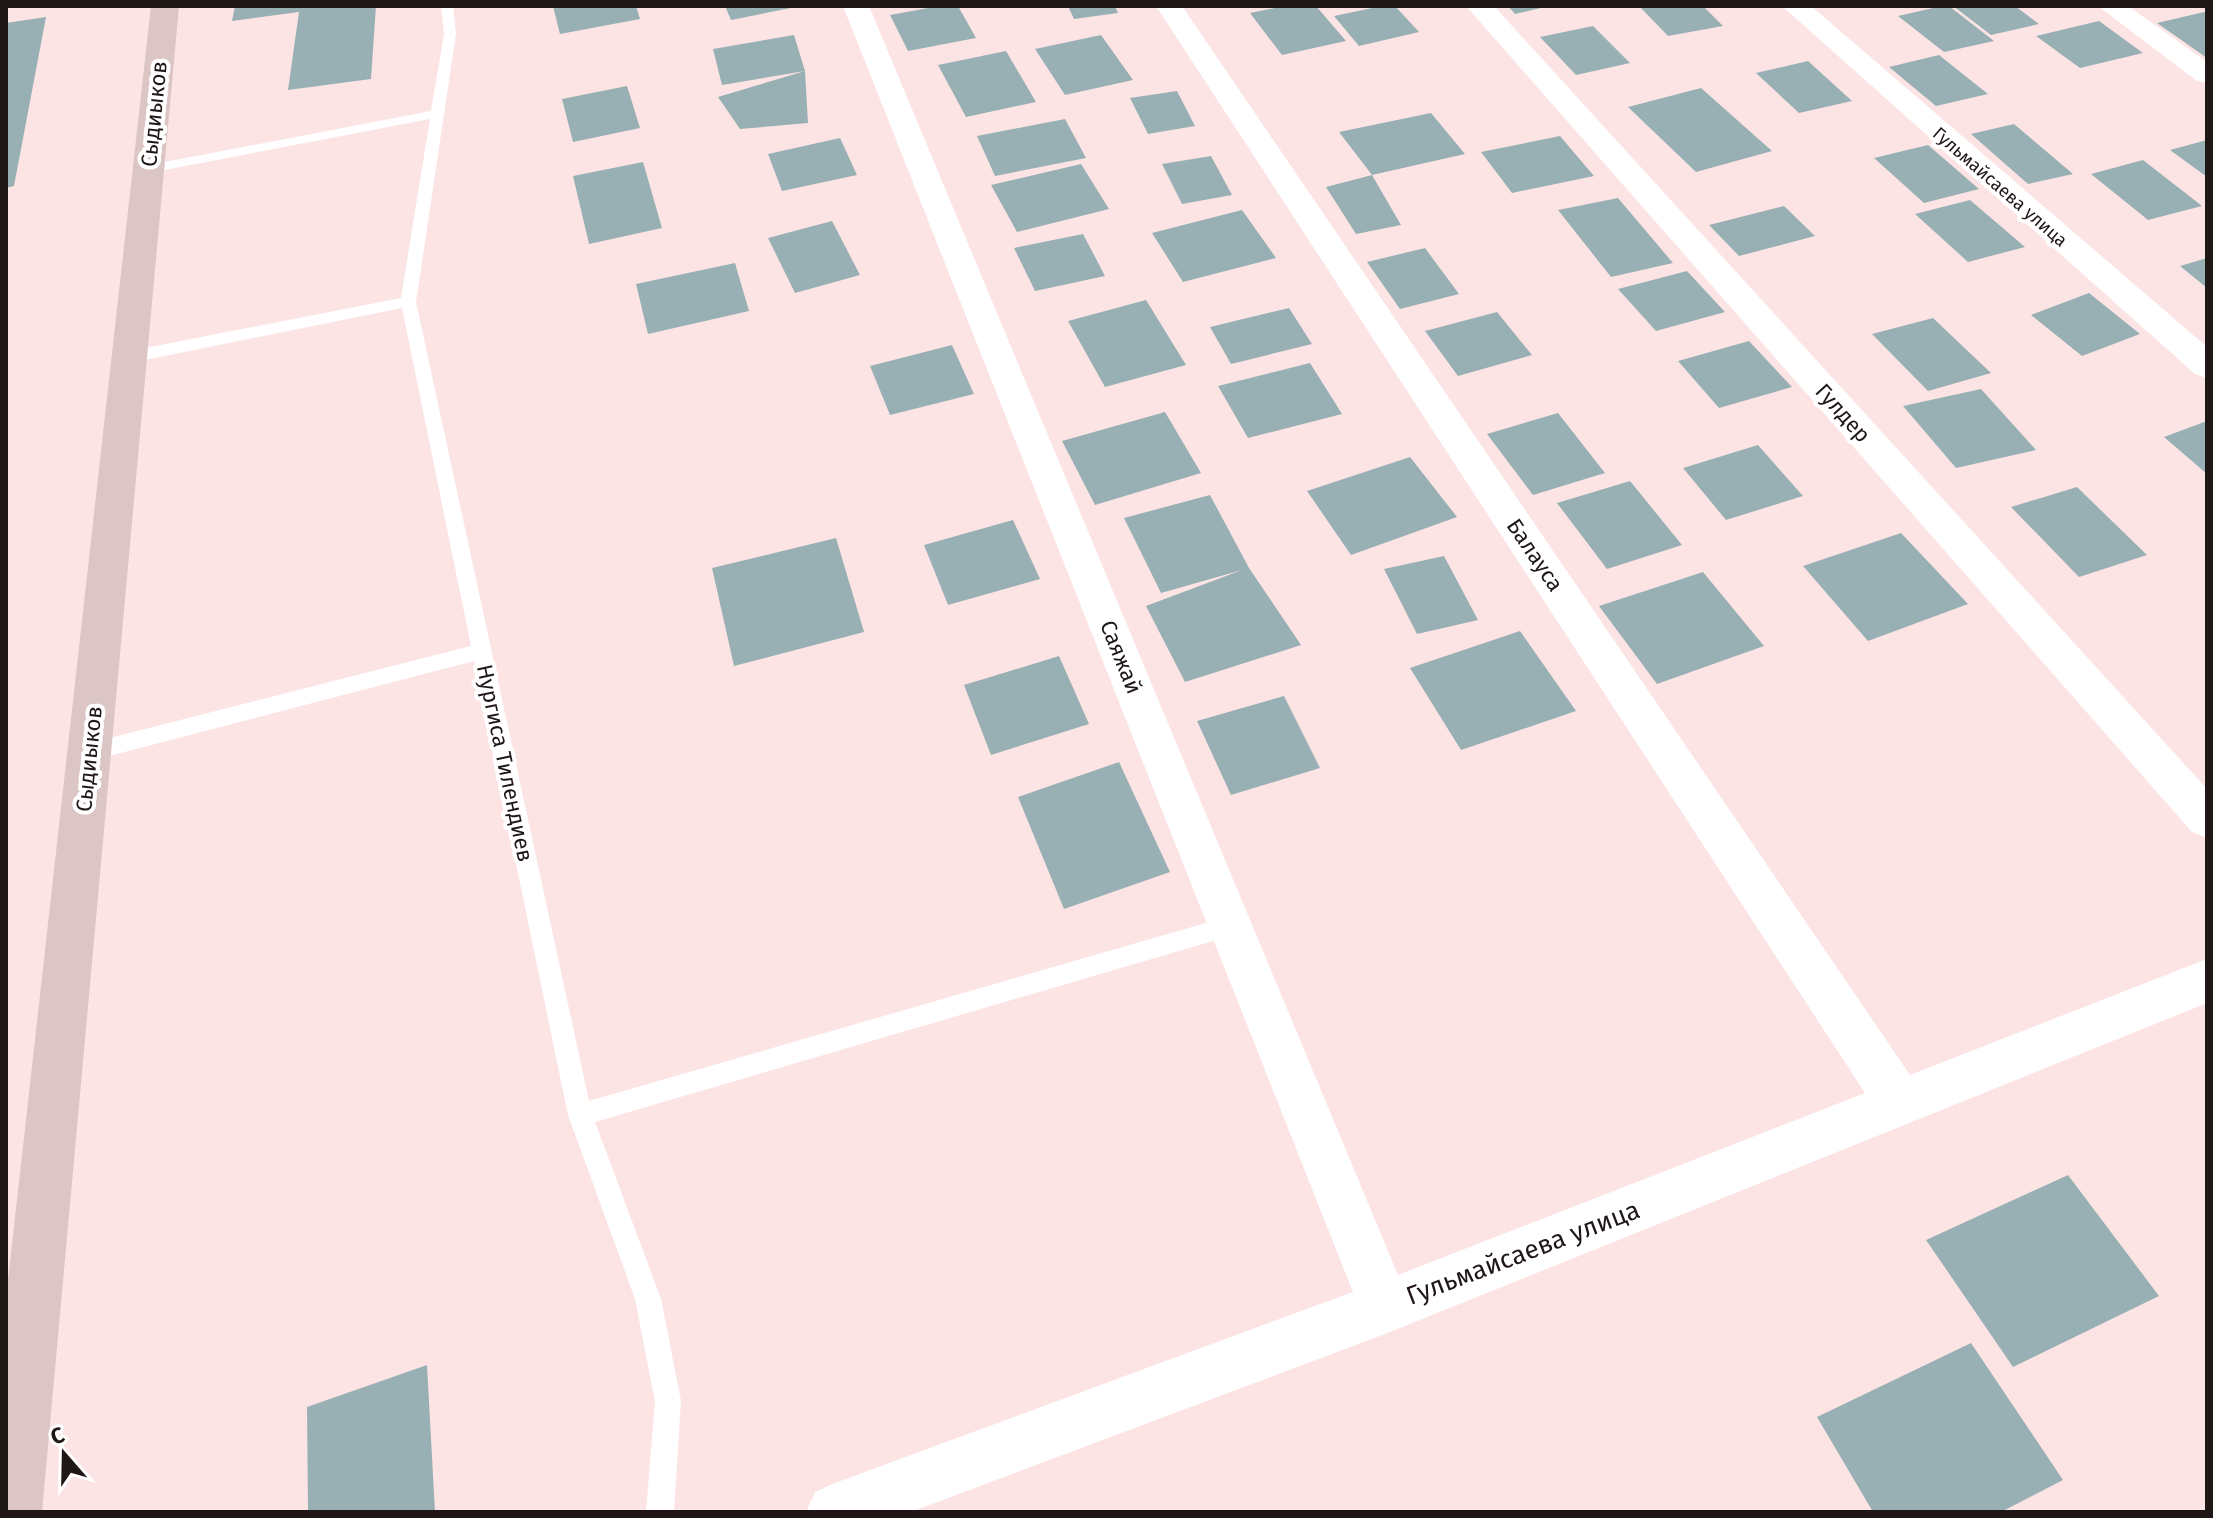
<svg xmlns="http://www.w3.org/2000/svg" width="2213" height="1518" viewBox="0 0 2213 1518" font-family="'Fira Sans',sans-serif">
<rect width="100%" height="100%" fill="#fde4e4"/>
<path fill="#98b0b4" d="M235 6H376L371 79 288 90 299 12 232 21Z
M553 6H636L640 19 560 34Z
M725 6H796V7L731 20Z
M939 6H958L976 38 908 51 890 15Z
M1068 6H1115L1118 13 1074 19Z
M1285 6H1316L1346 41 1282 55 1250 13Z
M1382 6H1395L1419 32 1359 46 1334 16Z
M1508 6H1545V7L1515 14Z
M1639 6H1703L1723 26 1668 36Z
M1942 6H1949L1994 41 1944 52 1898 16Z
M1953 6H2015L2039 24 1991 35Z
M2204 12 2207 14V58L2157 23Z
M46 17 14 186 6 188V23Z
M2099 21 2143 53 2080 68 2036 36Z
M1593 26 1630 63 1576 75 1540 37Z
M794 35 805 71 808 123 740 129 718 97 805 71 722 85 713 49Z
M1101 35 1133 80 1065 95 1035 49Z
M1006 51 1036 102 966 117 938 65Z
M1939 55 1988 94 1936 106 1889 67Z
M1808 61 1852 101 1799 113 1756 73Z
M627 86 640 128 573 142 562 99Z
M1701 88 1772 151 1696 172 1628 107Z
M1177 91 1195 126 1148 134 1130 98Z
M1431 113 1465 154 1372 175 1339 132Z
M1065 119 1086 158 995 176 977 136Z
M2014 124 2073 174 2028 184 1971 134Z
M1560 136 1594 176 1512 193 1481 152Z
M840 138 857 175 782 191 768 154Z
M2207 140V177L2170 150Z
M1928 145 1979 189 1924 203 1874 158Z
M1211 156 1232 195 1182 204 1162 164Z
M2143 160 2202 206 2148 220 2091 174Z
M643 162 662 228 589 244 573 176Z
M1081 164 1109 209 1017 232 991 185Z
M1372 175 1401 225 1356 234 1326 187Z
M1618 198 1673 263 1611 277 1558 210Z
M1970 200 2025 247 1968 262 1915 214Z
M1784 206 1815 236 1739 256 1709 225Z
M1242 210 1276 258 1183 282 1152 233Z
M832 221 860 275 795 293 768 238Z
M1083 234 1105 276 1035 291 1014 248Z
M1425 248 1459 294 1400 309 1367 262Z
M2207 258V288L2180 266Z
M735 263 749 311 648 334 636 284Z
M1687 271 1725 312 1656 331 1618 289Z
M2089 293 2140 334 2082 356 2031 315Z
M1146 300 1186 365 1105 387 1068 321Z
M1289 308 1312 344 1231 364 1210 327Z
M1497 312 1532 355 1458 376 1425 331Z
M1933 318 1991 373 1928 391 1872 334Z
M1749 341 1792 387 1719 408 1678 361Z
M952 345 974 394 890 415 870 366Z
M1310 363 1342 414 1248 438 1218 386Z
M1981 389 2036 450 1956 468 1903 406Z
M1165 412 1201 473 1095 505 1062 441Z
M1558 413 1605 473 1533 495 1487 434Z
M2207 421V474L2164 437Z
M1758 445 1803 496 1726 520 1683 468Z
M1410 457 1457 517 1351 555 1307 491Z
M1630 481 1682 545 1607 569 1557 503Z
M2077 487 2147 555 2079 577 2011 507Z
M1210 495 1249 568 1301 645 1185 682 1146 606 1242 570 1161 593 1124 518Z
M1013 520 1040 579 948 605 924 545Z
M1901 533 1968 604 1868 641 1803 566Z
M836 538 864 632 734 666 712 568Z
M1444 556 1478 620 1417 634 1384 569Z
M1703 572 1764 646 1657 684 1599 606Z
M1520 631 1576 711 1461 750 1410 668Z
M1059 656 1089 724 991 755 964 685Z
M1284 696 1320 768 1231 795 1197 721Z
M1119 762 1170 872 1064 909 1018 797Z
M2068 1175 2159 1296 2013 1367 1926 1240Z
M1971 1343 2063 1480 2001 1512H1873L1817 1417Z
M427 1365 435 1512H308L307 1407Z"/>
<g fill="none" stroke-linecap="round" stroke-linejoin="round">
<path fill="#fff" fill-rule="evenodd" d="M441 6H453L456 34 416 302 589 1101 1230 916 1238 919 1241 926 1238 933 1230 936 595 1122 661 1299 681 1401 674 1512H646L655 1401 635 1299 568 1115 474 661 90 761 83 758 80 752 83 746 90 743 471 646 402 308 130 363 122 357 130 351 401 298 430 119 149 173 142 169 149 165 431 111 444 34Z"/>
<path fill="#fff" fill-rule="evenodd" d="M843 6H869L1398 1275 1865 1093 1156 6H1182L1910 1075 2207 959V1003L1385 1334 911 1512H806L815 1492 835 1483 1353 1292Z
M1466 6H1494L2207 789V838L2192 832Z
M1782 6H1811L2207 347V378L2195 374Z
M2098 6H2128L2207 62V83L2197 81Z"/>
<path fill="#dbc5c5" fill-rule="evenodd" d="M151 6H179L42 1512H6V1298Z"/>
</g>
<g text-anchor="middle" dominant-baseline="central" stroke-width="8" stroke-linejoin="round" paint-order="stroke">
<g font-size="18" fill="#1f1616" stroke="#fff">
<text transform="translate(2000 187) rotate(41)">Гульмайсаева улица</text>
</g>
<g font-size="22" fill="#1f1616" stroke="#fff">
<text transform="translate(154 114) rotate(-84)">Сыдиыков</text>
<text transform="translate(1843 413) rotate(48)">Гулдер</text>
<text transform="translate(1535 555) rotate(56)">Балауса</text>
<text transform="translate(1121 657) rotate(68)">Саяжай</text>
<text transform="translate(89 759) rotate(-84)">Сыдиыков</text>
<text transform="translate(505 763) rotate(78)">Нургиса Тилендиев</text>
</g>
<g font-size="26" fill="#1f1616" stroke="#fff">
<text transform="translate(1523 1253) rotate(-21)">Гульмайсаева улица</text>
</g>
</g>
<rect width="2213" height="1518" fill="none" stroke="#1f1616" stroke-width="16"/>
<g transform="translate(64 1454) rotate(340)" stroke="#ffffff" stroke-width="6" paint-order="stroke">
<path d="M0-6L14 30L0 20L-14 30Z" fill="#1f1616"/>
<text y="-12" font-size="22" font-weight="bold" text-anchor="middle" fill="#1f1616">С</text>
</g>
</svg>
